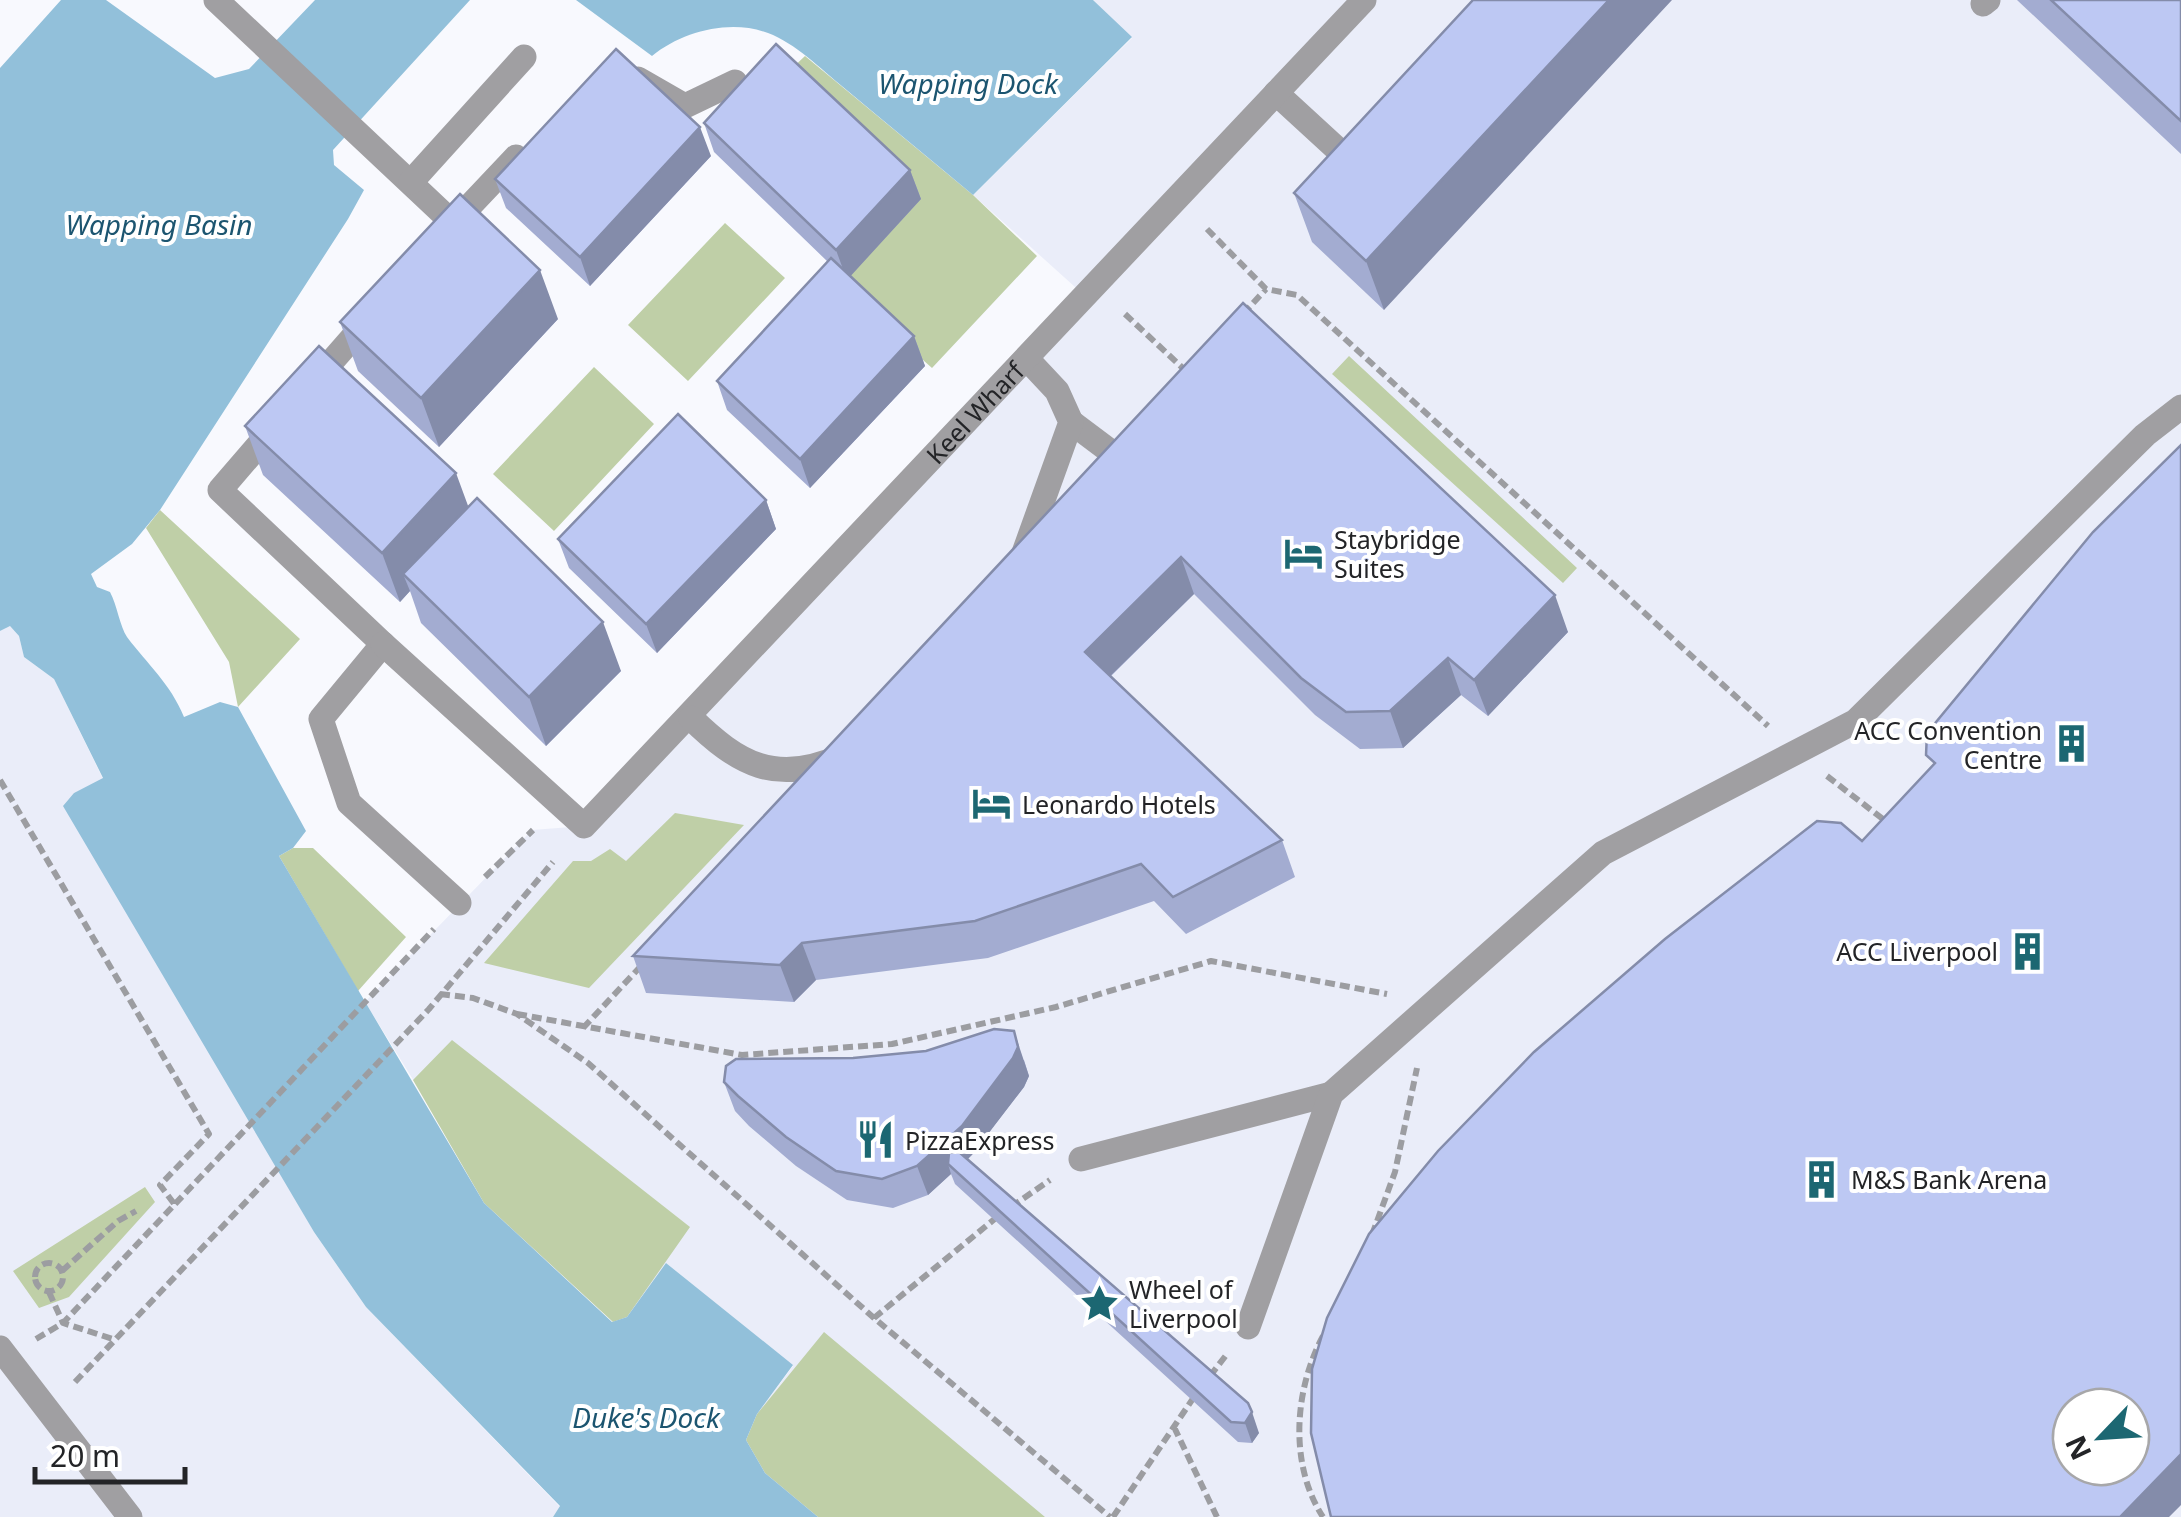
<svg xmlns="http://www.w3.org/2000/svg" width="2181" height="1517" viewBox="0 0 2181 1517" font-family="'Noto Sans',sans-serif">
<rect width="100%" height="100%" fill="#f8f9fe"/>
<path fill="#eaedf9" fill-rule="evenodd" d="M1093 0H2181V1517H818L757 1414 793 1366 666 1263 627 1317 430 1107 365 1002 532 830 584 826 1085 296 973 195 1132 38ZM2071 1407H2131V1467H2071Z
M10 626 19 636 24 657 54 679 103 779 74 793 198 1030 314 1232 366 1307 560 1507 553 1517H0V631Z"/>
<path fill="#bfcfa7" d="M805 56 973 195 1037 256 932 368 842 288 787 73Z
M725 223 785 278 688 381 628 325Z
M1349 356 1577 568 1563 583 1332 374Z
M594 367 654 424 554 531 493 474Z
M160 510 300 639 238 707 229 662 146 528Z
M675 813 744 825 589 988 484 963 573 861H591L610 849 626 861Z
M293 848H313L406 937 358 991 279 856Z
M452 1040 690 1227 627 1317 613 1322 484 1203 413 1080Z
M145 1187 155 1202 69 1297 39 1308 13 1271Z
M824 1332 1045 1517H818L765 1473 746 1440 757 1414Z"/>
<path fill="#92c0da" d="M61 0H106L215 78 249 69 315 0H470L333 150 334 165 364 190 348 219 160 510 132 544 91 574 97 587 110 592C117 605 120 627 127 637 148 665 170 683 184 717L220 702 238 707 306 831 293 848 279 856 484 1203 612 1322 627 1317 666 1263 793 1365 757 1414 746 1440 765 1473 818 1517H553L560 1506 366 1307 314 1232 63 806 74 793 103 778 54 679 24 657 19 636 10 626 0 631V68Z
M576 0H1093L1132 37 973 195C930 159 886 123 843 87 821 69 795 43 768 33 730 19 683 31 652 56Z"/>
<g fill="none" stroke-linecap="round" stroke-linejoin="round">
<path stroke="#9c9da1" stroke-width="6" stroke-dasharray="10 5" stroke-linecap="butt" d="M1207 229 1266 289 1297 295 1768 726
M1125 314 1187 372
M1243 314 1266 289
M1827 776 1888 823
M0 780 209 1134 160 1185 175 1205
M485 877 533 830
M440 994 473 998 517 1014 588 1063 874 1318 1110 1517
M517 1014 742 1055 892 1044 1056 1007 1211 961 1387 994
M583 1028 640 967
M1011 1207 1050 1180
M1372 1235 1395 1172 1417 1068
M35 1277a14 14 0 1 1 28 0a14 14 0 1 1-28 0Z
M62 1271 118 1221 136 1211
M49 1292 63 1323 116 1340
M874 1318 997 1217
M1323 1336C1294 1390 1289 1465 1323 1517
M36 1339 63 1323 434 929
M1210 1376 1227 1354
M75 1382 429 1009 553 862
M1174 1427 1217 1517
M1113 1517 1196 1394"/>
<g stroke="#a09fa2" stroke-width="25">
<path d="M216 0 453 223"/>
<path d="M1983 4 1988 0"/>
<path d="M638 79 685 106 735 82"/>
<path d="M1276 93 1361 171"/>
<path d="M411 182 524 57"/>
<path d="M447 230 516 157"/>
<path d="M312 384 368 320"/>
<path d="M1071 422 1131 467"/>
<path d="M276 425 220 490 383 644 321 719 349 803 459 903"/>
<path d="M1021 561 1071 422 1057 391 1027 359"/>
<path id="s1" d="M383 644 584 826 1364 0"/>
<path d="M691 718C738 764 776 786 842 756"/>
<path d="M1081 1159 1331 1094"/>
<path d="M1248 1327 1331 1094 1603 853 1856 721 2145 435 2181 407"/>
<path d="M0 1348 130 1517"/>
</g>
</g>
<path fill="#a3acd1" d="M1473 0 1384 310 1312 242 1294 193Z
M2017 0H2181V154Z
M704 123 910 170 921 199 850 276 914 336 925 366 810 488 727 410 717 381 828 262 714 152Z
M711 156 590 286 506 208 495 179Z
M1243 303 1568 632 1488 716 1461 695 1403 748 1360 749 1315 715 1194 594 1111 676 1282 840 1295 877 1186 934 1154 901 988 958 816 980 794 1002 646 993 633 956Z
M558 319 439 447 358 371 340 322Z
M245 426 469 507 621 671 546 746 421 623 410 591 400 602 263 475Z
M766 500 776 529 657 653 569 568 558 539Z
M853 1058 1024 1060 1029 1076 1024 1087 968 1159 1259 1433 1252 1443 1238 1442 955 1184 951 1174 928 1195 893 1208 847 1200 796 1166 749 1126 735 1111 724 1082Z"/>
<path fill="#848caa" d="M1609 0H1672L1384 310 1366 261Z
M700 127 711 156 590 286 580 257Z
M910 170 921 199 847 280 836 250Z
M540 270 558 319 439 447 421 398Z
M914 336 925 366 810 488 800 459Z
M456 473 474 522 403 574 410 591 400 602 382 553Z
M766 500 776 529 657 653 646 624Z
M1181 557 1194 594 1098 688 1085 652Z
M1555 595 1568 632 1488 716 1474 680Z
M603 622 621 671 546 746 529 697Z
M1448 658 1461 695 1403 748 1390 711Z
M802 943 816 980 794 1002 780 965Z
M1014 1031 1029 1076 1024 1087 972 1155 955 1171 948 1164 951 1174 928 1195 917 1166Z
M1252 1412 1259 1433 1252 1443 1245 1423Z
M2181 1454V1505L2169 1517H2120Z"/>
<path fill="#bdc8f3" stroke="#848caa" stroke-width="2.5" fill-rule="evenodd" d="M1473 0H1609L1366 261 1294 193Z
M2051 0H2181V121Z
M776 44 910 170 836 250 704 123Z
M616 49 700 127 580 257 495 179Z
M460 194 540 270 421 398 340 322Z
M831 258 914 336 800 459 717 381Z
M1243 303 1555 595 1474 680 1448 658 1390 711 1346 712 1301 678 1181 557 1085 652 1282 840 1173 897 1141 864 975 921 802 943 780 965 633 956Z
M319 346 456 473 382 553 245 426Z
M678 414 766 500 646 624 558 539Z
M2181 445V1454L2120 1517H1331L1311 1433 1312 1369 1327 1318 1369 1234 1438 1151 1534 1052 1665 939 1817 821 1841 823 1862 841 1935 763 1926 755 1927 733 2093 532ZM2071 1407H2131V1467H2071Z
M477 498 603 622 529 697 403 574Z
M994 1029 1014 1031 1018 1047 1013 1058 962 1126 917 1166 882 1179 836 1171 786 1137 738 1096 724 1082 726 1066 736 1059 853 1058 926 1051Z
M959 1152 1248 1403 1252 1412 1245 1423 1231 1422 948 1164 949 1153Z"/>
<defs>
<symbol id="hotel-bare" viewBox="-9 -9 18 18"><path d="M-6-4.5h1.5V1H6V5H4.5V3h-9V5H-6ZM-4 0a1.8 1.8 0 1 1 3.6 0ZM.5 0V-2.5h3Q6-2.5 6 0Z" fill="#1c6772" stroke="#fff" stroke-width="2.5" paint-order="stroke"/></symbol>
<symbol id="building-bare" viewBox="-9 -9 18 18"><path d="M-4-6H4V6H1V3H-1V6H-4ZM-2.5-4.3h1.7v1.8h-1.7ZM.8-4.3h1.7v1.8H.8ZM-2.5-1h1.7V.8h-1.7ZM.8-1h1.7V.8H.8Z" fill="#1c6772" stroke="#fff" stroke-width="2.5" paint-order="stroke"/></symbol>
<symbol id="restaurant-bare" viewBox="-9 -9 18 18"><path d="M-5-6h1v4h1v-4h1v4h1v-4h1v5L-1.5 .5V6h-2V.5L-5-1ZM5-6V6H3V1.5H1.5Q1.5-4 5-6Z" fill="#1c6772" stroke="#fff" stroke-width="2.5" paint-order="stroke"/></symbol>
<symbol id="sight-bare" viewBox="-9 -9 18 18"><path d="M0-6L1.8-2.2L6-1.7L2.9 1.2L3.7 5.4L0 3.3L-3.7 5.4L-2.9 1.2L-6-1.7L-1.8-2.2Z" fill="#1c6772" stroke="#fff" stroke-width="2.5" paint-order="stroke"/></symbol>
</defs>
<g fill-rule="evenodd">
<use href="#hotel-bare" x="1276" y="526" width="55" height="55"/>
<use href="#building-bare" x="2044" y="716" width="55" height="55"/>
<use href="#hotel-bare" x="964" y="776" width="55" height="55"/>
<use href="#building-bare" x="2000" y="924" width="55" height="55"/>
<use href="#restaurant-bare" x="848" y="1112" width="55" height="55"/>
<use href="#building-bare" x="1794" y="1152" width="55" height="55"/>
<use href="#sight-bare" x="1072" y="1276" width="55" height="55"/>
</g>
<g text-anchor="middle" dominant-baseline="central" stroke-width="8" stroke-linejoin="round" paint-order="stroke">
<g font-size="25" fill="#232427" stroke="#fff">
<text stroke="none"><textPath href="#s1" startOffset="840">Keel Wharf</textPath></text>
</g>
<g font-size="25" fill="#232427" stroke="#fff" text-anchor="start">
<text x="1334" y="539">Staybridge<tspan x="1334" dy="29">Suites</tspan></text>
<text x="2042" y="730" text-anchor="end">ACC Convention<tspan x="2042" dy="29">Centre</tspan></text>
<text x="1022" y="804">Leonardo Hotels</text>
<text x="1998" y="951" text-anchor="end">ACC Liverpool</text>
<text x="905" y="1140">PizzaExpress</text>
<text x="1851" y="1179">M&amp;S Bank Arena</text>
<text x="1129" y="1289">Wheel of<tspan x="1129" dy="29">Liverpool</tspan></text>
</g>
<g font-size="28" font-style="italic" fill="#1c5570" stroke="#fff">
<text x="968" y="83">Wapping Dock</text>
<text x="159" y="224">Wapping Basin</text>
<text x="646" y="1417">Duke's Dock</text>
</g>
</g>
<g transform="translate(2101 1437) rotate(245)"><circle r="48" fill="#ffffff" stroke="#a7a7a9" stroke-width="2.5"/>
<path d="M0-8L18 38L0 25L-18 38Z" fill="#1c6772"/>
<text y="-15" font-size="28" font-weight="bold" text-anchor="middle" fill="#232427">N</text>
</g>
<path d="M35 1467v15h150v-15" fill="none" stroke="#232427" stroke-width="5"/>
<text x="50" y="1467" font-size="30" fill="#232427" stroke="#ffffff" stroke-width="8" paint-order="stroke">20 m</text>
</svg>
